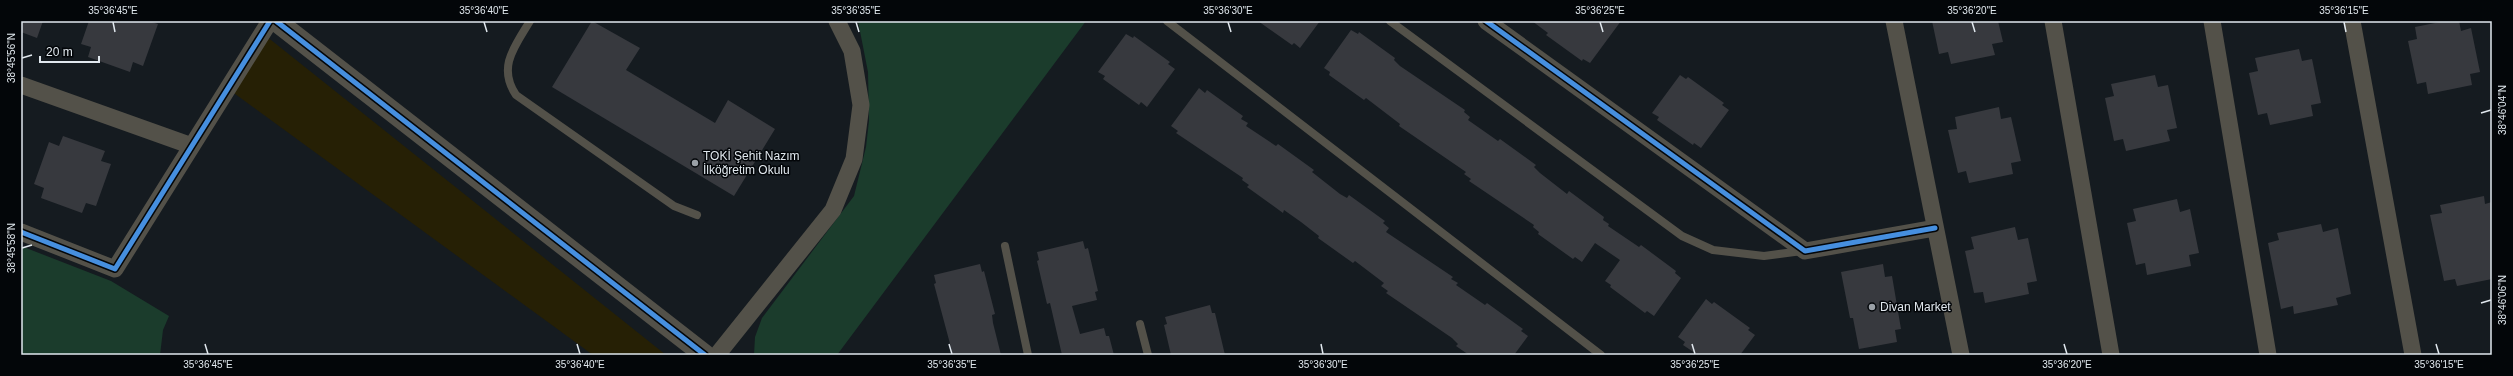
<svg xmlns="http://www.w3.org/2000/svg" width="2513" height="376" viewBox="0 0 2513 376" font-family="Arial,sans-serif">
<rect width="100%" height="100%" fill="#151b20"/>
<path fill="#1b3c2c" d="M858 21H1086L837 355H754L755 337 762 318 854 196 866 147 869 121 868 72Z
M21 246 111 281 169 316 163 330 160 355H21Z"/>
<path fill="#262005" d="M266 36 666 355H593L231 91Z"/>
<path fill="#37393e" d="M21 21H43L37 38 21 32Z
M89 21H149L158 24 143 66 133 62 130 72 88 57 91 47 81 44Z
M592 21 640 48 626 70 715 123 728 100 775 129 734 196 552 87Z
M1258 21H1320L1300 48 1294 43 1292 45Z
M1532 21H1621L1590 63 1583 59 1582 61 1546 35 1548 33Z
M1932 21H1998L2003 42 1992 44 1995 55 1951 64 1948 52 1939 54Z
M2445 21H2459L2461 31 2471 28 2480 72 2470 74 2472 85 2428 94 2426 82 2417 84 2408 41 2417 39 2415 27Z
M1351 30 1358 34 1359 32 1395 58 1394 60 1400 66 1465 110 1464 112 1470 117 1468 120 1498 141 1500 139 1536 165 1534 167 1540 173 1567 194 1569 191 1604 217 1603 220 1609 224 1608 226 1639 247 1641 245 1676 271 1675 273 1681 278 1654 316 1647 311 1645 313 1610 287 1611 285 1605 281 1620 260 1595 243 1582 262 1575 257 1573 259 1538 234 1539 232 1533 227 1534 225 1469 181 1471 179 1464 174 1466 172 1399 126 1400 124 1366 98 1364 100 1329 75 1330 72 1324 68Z
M1126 34 1133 38 1134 36 1170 62 1168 64 1175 69 1147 107 1141 102 1139 105 1103 79 1105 76 1098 72Z
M2299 49 2302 61 2312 59 2321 103 2311 105 2313 116 2270 125 2267 113 2258 115 2249 73 2258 71 2255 58Z
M1680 75 1686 79 1688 77 1724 103 1722 105 1729 110 1701 148 1694 143 1693 145 1657 120 1659 117 1652 113Z
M2155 75 2158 87 2168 85 2177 128 2167 130 2170 141 2126 151 2123 139 2114 141 2105 98 2114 96 2111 84Z
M1199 88 1205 93 1207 90 1243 116 1241 119 1248 123 1246 126 1276 146 1278 144 1314 170 1312 172 1340 194 1347 198 1349 195 1385 221 1383 223 1389 228 1386 232 1453 277 1451 279 1458 283 1456 285 1485 305 1487 303 1523 329 1521 331 1528 336 1514 355H1469L1456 346 1458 344 1452 338 1386 293 1388 291 1381 286 1384 283 1355 261 1353 263 1318 238 1319 236 1301 222 1284 210 1283 213 1247 187 1249 185 1242 180 1243 178 1176 133 1178 131 1171 126Z
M1999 107 2001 119 2011 117 2021 161 2011 163 2013 174 1969 183 1966 171 1958 173 1948 130 1957 129 1955 117Z
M63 136 105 151 101 161 111 164 96 206 86 203 82 213 41 198 44 188 34 184 49 142 59 146Z
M2484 196 2485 204 2492 202V279L2457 286 2455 279 2444 281 2430 215 2442 213 2440 205Z
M2177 199 2180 212 2190 209 2199 253 2189 255 2191 266 2147 275 2145 263 2136 265 2127 223 2136 221 2133 209Z
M2321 224 2323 232 2338 228 2351 294 2336 298 2338 305 2294 314 2293 306 2281 309 2268 243 2279 240 2277 233Z
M2015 227 2018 240 2028 238 2037 281 2027 283 2029 294 1985 303 1983 292 1974 293 1965 251 1974 249 1971 237Z
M1083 241 1085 249 1088 248 1098 291 1095 292 1097 300 1072 306 1080 334 1104 328 1106 336H1109L1114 355H1062L1050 303 1047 304 1037 261 1039 260 1037 252Z
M980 264 982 272 984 271 995 314 992 315 993 323 1001 355H953L934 284 936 283 934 275Z
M1883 264 1885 277 1892 276 1901 329 1895 330 1897 342 1859 349 1853 318H1850L1841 272Z
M1706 299 1712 304 1714 302 1750 328 1748 330 1755 335 1740 355H1698L1683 345 1685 342 1678 337Z
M1210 305 1212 313H1215L1225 355H1171L1164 325 1167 324 1165 317Z"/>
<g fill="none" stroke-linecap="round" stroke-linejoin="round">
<path stroke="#535149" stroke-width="8" d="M530 21C515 46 497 67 516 95L674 206 697 215
M1167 21 1601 355
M1390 21 1682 236 1713 250 1764 256 1802 251
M1005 246 1028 355
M1140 324 1148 355"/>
<path stroke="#535149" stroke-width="17" d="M1486 21 1805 251 1935 228
M1894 21 1961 355
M2053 21 2111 355
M2212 21 2268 355
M2352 21 2413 355
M21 85 192 146
M21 232 115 269 270 21
M717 355 833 210 854 159 861 105 852 51 837 21"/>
<path stroke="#535149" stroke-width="21" d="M276 21 705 355"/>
<defs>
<path id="cycleway" d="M276 21 705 355
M1486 21 1805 251 1935 228
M21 232 115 269 270 21"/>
</defs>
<use href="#cycleway" stroke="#030609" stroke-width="8"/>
<use href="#cycleway" stroke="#468fdf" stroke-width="5"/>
</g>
<path fill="none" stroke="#e1e8ee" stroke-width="1.5" d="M113 22 115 32M484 22 487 32M856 22 859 32M1228 22 1231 32M1600 22 1603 32M1972 22 1975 32M2344 22 2346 32M22 58 32 55M2481 113 2491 110M22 248 32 245M2481 303 2491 300M205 344 208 354M577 344 580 354M949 344 952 354M1321 344 1323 354M1692 344 1695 354M2064 344 2067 354M2436 344 2439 354"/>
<g fill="#9aa0a6" stroke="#030609" stroke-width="1.5">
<circle cx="695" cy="163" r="4"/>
<circle cx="1872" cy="307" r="4"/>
</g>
<g text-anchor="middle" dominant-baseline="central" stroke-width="3" stroke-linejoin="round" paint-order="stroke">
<g font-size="12" fill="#e1e8ee" stroke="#030609" text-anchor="start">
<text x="703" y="156">TOKİ Şehit Nazım<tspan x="703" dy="14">İlköğretim Okulu</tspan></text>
<text x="1880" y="307">Divan Market</text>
</g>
</g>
<rect width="2513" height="376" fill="none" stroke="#030609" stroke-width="44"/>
<path d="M40 56v6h59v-6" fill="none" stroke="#e1e8ee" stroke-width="2"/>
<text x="46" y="56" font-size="12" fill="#e1e8ee" stroke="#030609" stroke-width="3" paint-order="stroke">20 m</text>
<rect x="22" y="22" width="2469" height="332" fill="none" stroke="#e1e8ee" stroke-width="1.5"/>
<g font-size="10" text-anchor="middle" fill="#e1e8ee">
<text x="113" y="14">35°36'45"E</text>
<text x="484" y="14">35°36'40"E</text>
<text x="856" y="14">35°36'35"E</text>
<text x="1228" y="14">35°36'30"E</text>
<text x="1600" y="14">35°36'25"E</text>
<text x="1972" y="14">35°36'20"E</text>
<text x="2344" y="14">35°36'15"E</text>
<text transform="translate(11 58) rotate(-90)" y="4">38°45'56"N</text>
<text transform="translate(2502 110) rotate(-90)" y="4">38°46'04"N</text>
<text transform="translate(11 248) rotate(-90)" y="4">38°45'58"N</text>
<text transform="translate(2502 300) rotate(-90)" y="4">38°46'06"N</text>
<text x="208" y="368">35°36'45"E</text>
<text x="580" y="368">35°36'40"E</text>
<text x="952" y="368">35°36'35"E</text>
<text x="1323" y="368">35°36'30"E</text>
<text x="1695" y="368">35°36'25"E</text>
<text x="2067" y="368">35°36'20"E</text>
<text x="2439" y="368">35°36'15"E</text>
</g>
</svg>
